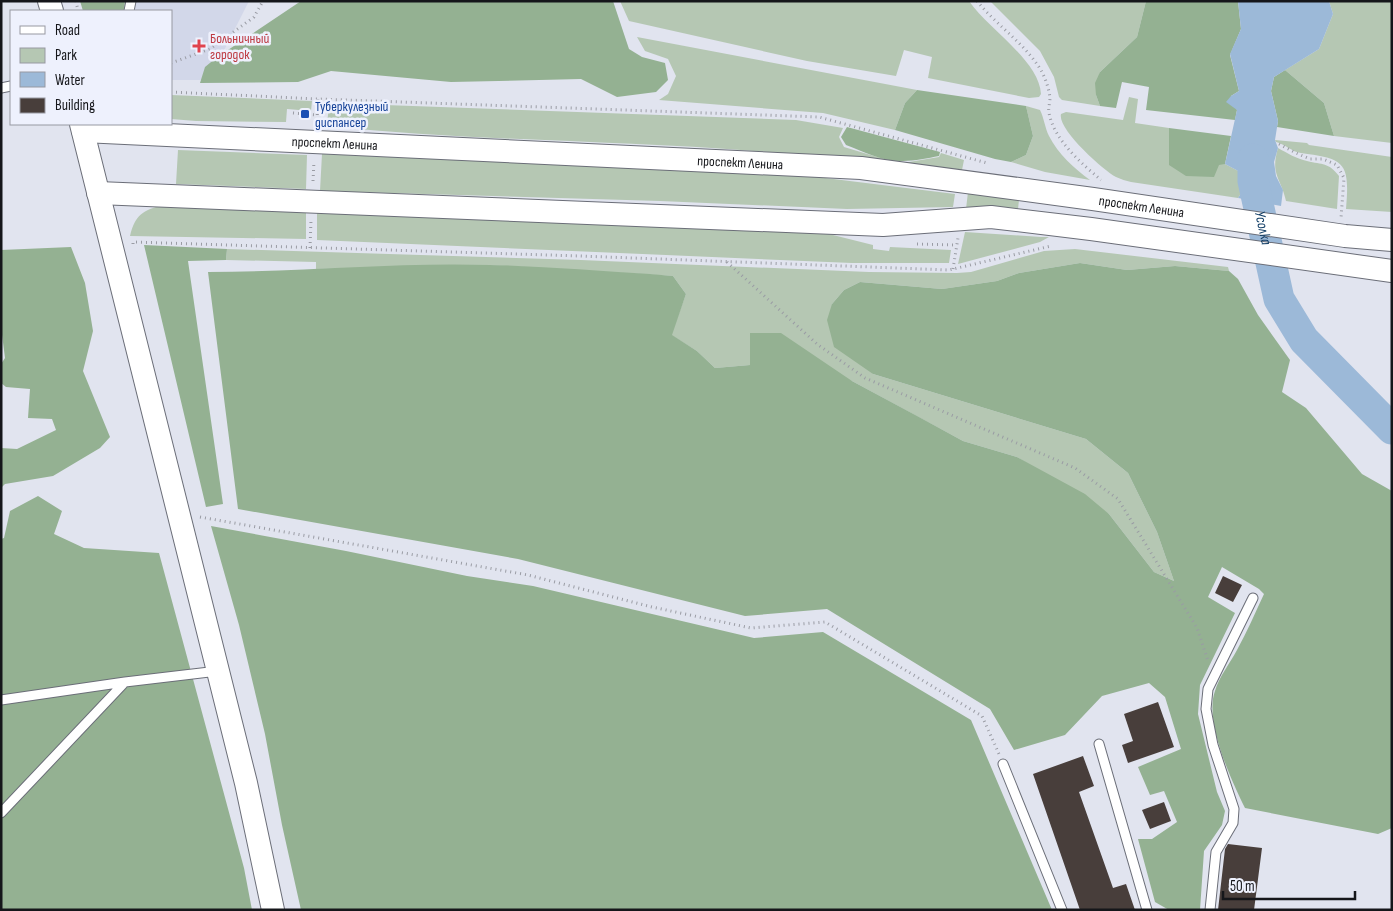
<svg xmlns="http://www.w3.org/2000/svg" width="1393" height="911" viewBox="0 0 1393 911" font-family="'Sofia Sans Condensed',sans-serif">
<rect width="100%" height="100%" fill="#e1e4ef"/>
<path fill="#d2d7e9" d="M110 1H249L209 80H171V11H113Z"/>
<path fill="#b5c7b3" d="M620 1H969C988 29 1039 60 1041 94L1039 97 1029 98 928 78 932 57 904 50 896 76 807 61 629 21Z
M990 1H1146L1137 37 1100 72 1096 95 1100 106 1062 100 1059 97 1054 77 1040 51Z
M1329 1H1392V143L1334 136 1324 103 1285 70 1319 49 1333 14Z
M637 37 917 90 905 103 895 130 823 113 659 100 668 94 676 76 668 59 645 51Z
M171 95 312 101 311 111 287 109 286 122 196 121 171 119Z
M1129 97 1138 99 1135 123 1169 128V165L1225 164 1244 174V189L1238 198 1131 182C1126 181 1121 179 1116 177 1103 170 1057 129 1061 114L1066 112 1123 120Z
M329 103 796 120 843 128 839 137 844 147 874 156 903 163 939 157 941 153 964 160 961 175C892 165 824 156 754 151 612 140 469 141 327 126Z
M1026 106 1040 110C1044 118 1045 128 1049 136 1058 154 1075 169 1090 180L1045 172 1011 162 1026 155 1033 136Z
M1275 140 1307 143 1309 145 1392 157V212L1346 209C1350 162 1345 159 1301 153 1292 152 1285 144 1276 142Z
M1278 148C1287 153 1297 159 1307 161 1323 165 1328 162 1339 176L1337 209 1286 201C1281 178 1270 175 1278 148Z
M178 150 307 155 306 189 176 184Z
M322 154 801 175 955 194 953 207 847 209 660 201 320 191Z
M968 192 1019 200 1018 209H966Z
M163 205 306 210V239L130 236C135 215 143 210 163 205Z
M317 212 821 232 873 245V249L889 251 890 247 951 250 949 263H852L317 240Z
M965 232 1041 237H1049L1040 242 958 264Z
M227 249 581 260 869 272 957 273 971 272 1044 251 1075 249 1228 267 1229 271 1175 266 1127 270 1080 263 1019 273 997 281 942 289 860 282 844 290 832 304 873 374 1086 439 1128 473 1157 532 1174 581 1154 572 1109 514 1017 457 963 441 852 381 750 365 715 368 697 351 671 335 686 294 673 276 490 265 316 269V262L226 260Z"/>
<path fill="#94b192" d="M80 1H125L124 11H83Z
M301 1H613L629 49 642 57 665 63 668 80 656 92 617 97 581 79 451 82 331 71 298 82 200 83 205 67 216 58Z
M1146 1H1238L1241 29 1230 55 1239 91 1231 96 1237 110 1235 120 1146 110 1149 87 1122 82 1116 108 1100 106 1096 95 1095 83 1100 72 1137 37Z
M1285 70 1324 103 1334 136 1277 127 1278 121 1271 91 1274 77Z
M917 90 1026 106 1033 136 1026 155 1011 162 995 159 895 130 905 103Z
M847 127 940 152 939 156C928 158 915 161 903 161 884 162 864 152 846 145L841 137Z
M1169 128 1231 136 1225 164 1219 165 1214 177 1186 176 1169 165Z
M144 245 227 249 226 260 188 261 223 504 206 507Z
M71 247 85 283 93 331 83 371 110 437 100 448 53 476 5 484 1 488V448L17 449 56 430 52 419 28 418 30 389 6 387 1 383V364L5 358 1 327V250Z
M1080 263 1127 270 1175 266 1229 271 1238 279 1258 315 1290 360 1282 392 1306 408 1362 474 1392 491V828L1378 834 1245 808C1231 780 1204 721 1215 691 1219 677 1230 663 1237 650 1247 632 1255 613 1264 594L1259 589 1222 567 1208 597 1235 613 1200 685 1198 714 1217 792 1225 811 1222 825 1204 851 1200 910H1169L1155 902 1138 839H1152L1177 822 1164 791 1150 795 1138 767 1181 749 1165 697 1149 683 1102 696 1065 735 1014 750 990 709 827 609 745 616 518 559 238 509 208 272C302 272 396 262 490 265 543 266 596 271 650 274L673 276 686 294 672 335 697 351 715 368 750 365V333H781L852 381 919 417 963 441 1017 457 1085 494 1109 514 1154 572 1174 581 1157 532 1128 473 1086 439 873 374 834 347 827 320 832 304 844 290 860 282 942 289 997 281 1019 273Z
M38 496 62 511 54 534 84 548 159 553 244 868 252 910H1V539L4 538 10 511Z
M211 526 346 551 467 576 533 586 754 638 823 632 971 720 1052 910H301L282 825 265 734 239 625Z"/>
<path fill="#9cb9d8" d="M1238 1H1329L1333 14 1319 49 1274 77 1271 91 1278 121 1275 140 1278 148 1274 162 1276 176 1283 190 1281 206 1238 198 1244 189V174L1225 164 1237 110 1226 102 1231 96 1239 91 1230 54 1241 29Z"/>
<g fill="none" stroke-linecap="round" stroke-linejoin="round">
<path stroke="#9cb9d8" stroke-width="31" id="s1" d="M1253 159V181L1279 299 1304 340 1392 429"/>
</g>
<path fill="#483e3b" d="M1223 576 1242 585 1233 602 1215 593Z
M1158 702 1174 747 1128 763 1122 745 1133 741 1124 714Z
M1083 756 1094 786 1079 792 1113 888 1126 884 1135 910H1080L1033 774Z
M1164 802 1171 821 1150 829 1142 810Z
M1228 844 1262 848 1254 910H1218L1225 849Z"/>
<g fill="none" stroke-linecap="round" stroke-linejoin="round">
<defs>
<path id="service" d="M129 11 131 1
M1 88 11 86
M1 700 125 682 218 671
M1099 744 1147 910
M1003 764 1062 910
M1 813 125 682
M1210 910 1216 852 1233 823 1234 809 1213 745 1206 709 1208 689 1253 598"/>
<g id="tertiary">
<path d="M49 1 52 11"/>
<path d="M81 124 246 783 273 910"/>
<path id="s2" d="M83 131 861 168 1093 199 1345 236 1392 240"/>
<path d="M98 193 883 225 991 217 1091 229 1392 271"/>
</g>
</defs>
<use href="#service" stroke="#6b6e78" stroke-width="11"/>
<use href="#tertiary" stroke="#6b6e78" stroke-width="24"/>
<path stroke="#9a9ca4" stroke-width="3" stroke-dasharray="1 4" stroke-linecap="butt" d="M76 1 78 11
M977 1C997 26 1026 44 1042 72 1046 80 1049 89 1050 98 1050 103 1048 108 1049 113 1054 140 1081 163 1101 180
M171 63 210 49 254 17 263 1
M171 92 318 99 819 117 987 163
M293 113 317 115
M317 120 318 99
M1279 144 1296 153 1310 159H1323L1337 165 1344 178 1341 218
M313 181 314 161
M133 244V242L580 256 949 270 1051 246
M917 244 957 245
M310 248 311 220
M727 262 817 344 865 378 1075 468 1118 499 1197 628 1208 661
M953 269 958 238
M200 517 528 575 652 607 751 628 825 622 982 716 999 754"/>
<use href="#service" stroke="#fff" stroke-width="9"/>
<use href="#tertiary" stroke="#fff" stroke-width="22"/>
</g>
<path fill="#e0444e" stroke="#eef1fd" stroke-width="2" d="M196.5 38.5h5v5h5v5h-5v5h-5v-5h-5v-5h5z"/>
<rect fill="#1a4fb4" stroke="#eef1fd" stroke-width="2" x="300" y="109" width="10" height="10" rx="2.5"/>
<g text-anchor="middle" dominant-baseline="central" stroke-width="5" stroke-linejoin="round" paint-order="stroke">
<g font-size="14" fill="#be3a42" stroke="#eef1fd" text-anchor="start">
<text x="210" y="38">Больничный<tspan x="210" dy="16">городок</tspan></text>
</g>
<g font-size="14" fill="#164399" stroke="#eef1fd" text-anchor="start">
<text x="315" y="106">Туберкулезный<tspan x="315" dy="16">диспансер</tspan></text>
</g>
<g font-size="14" fill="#15161a" stroke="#eef1fd">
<text stroke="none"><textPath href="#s2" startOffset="252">проспект Ленина</textPath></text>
<text stroke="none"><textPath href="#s2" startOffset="658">проспект Ленина</textPath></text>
<text stroke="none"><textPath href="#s2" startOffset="1062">проспект Ленина</textPath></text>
</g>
<g font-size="15" font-style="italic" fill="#133f67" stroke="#eef1fd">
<text stroke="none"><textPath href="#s1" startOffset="70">Усолка</textPath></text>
</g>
</g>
<rect width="1393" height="911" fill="none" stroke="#15161a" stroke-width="5"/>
<rect x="10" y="10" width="162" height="115" fill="#eef1fd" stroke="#9799a2"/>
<rect x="20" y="26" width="25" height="8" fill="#ffffff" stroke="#9799a2"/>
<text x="55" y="35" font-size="15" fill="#15161a">Road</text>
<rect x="20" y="48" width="25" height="15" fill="#b5c7b3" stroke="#9799a2"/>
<text x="55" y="60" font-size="15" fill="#15161a">Park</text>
<rect x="20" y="72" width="25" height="15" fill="#9cb9d8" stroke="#9799a2"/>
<text x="55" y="85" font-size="15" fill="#15161a">Water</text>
<rect x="20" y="98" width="25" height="15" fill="#483e3b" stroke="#9799a2"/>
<text x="55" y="110" font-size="15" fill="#15161a">Building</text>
<path d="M1223 891v8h132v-8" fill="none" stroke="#15161a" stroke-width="2.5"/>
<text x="1230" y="891" font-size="15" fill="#15161a" stroke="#eef1fd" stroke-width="4" paint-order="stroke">50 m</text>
</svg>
